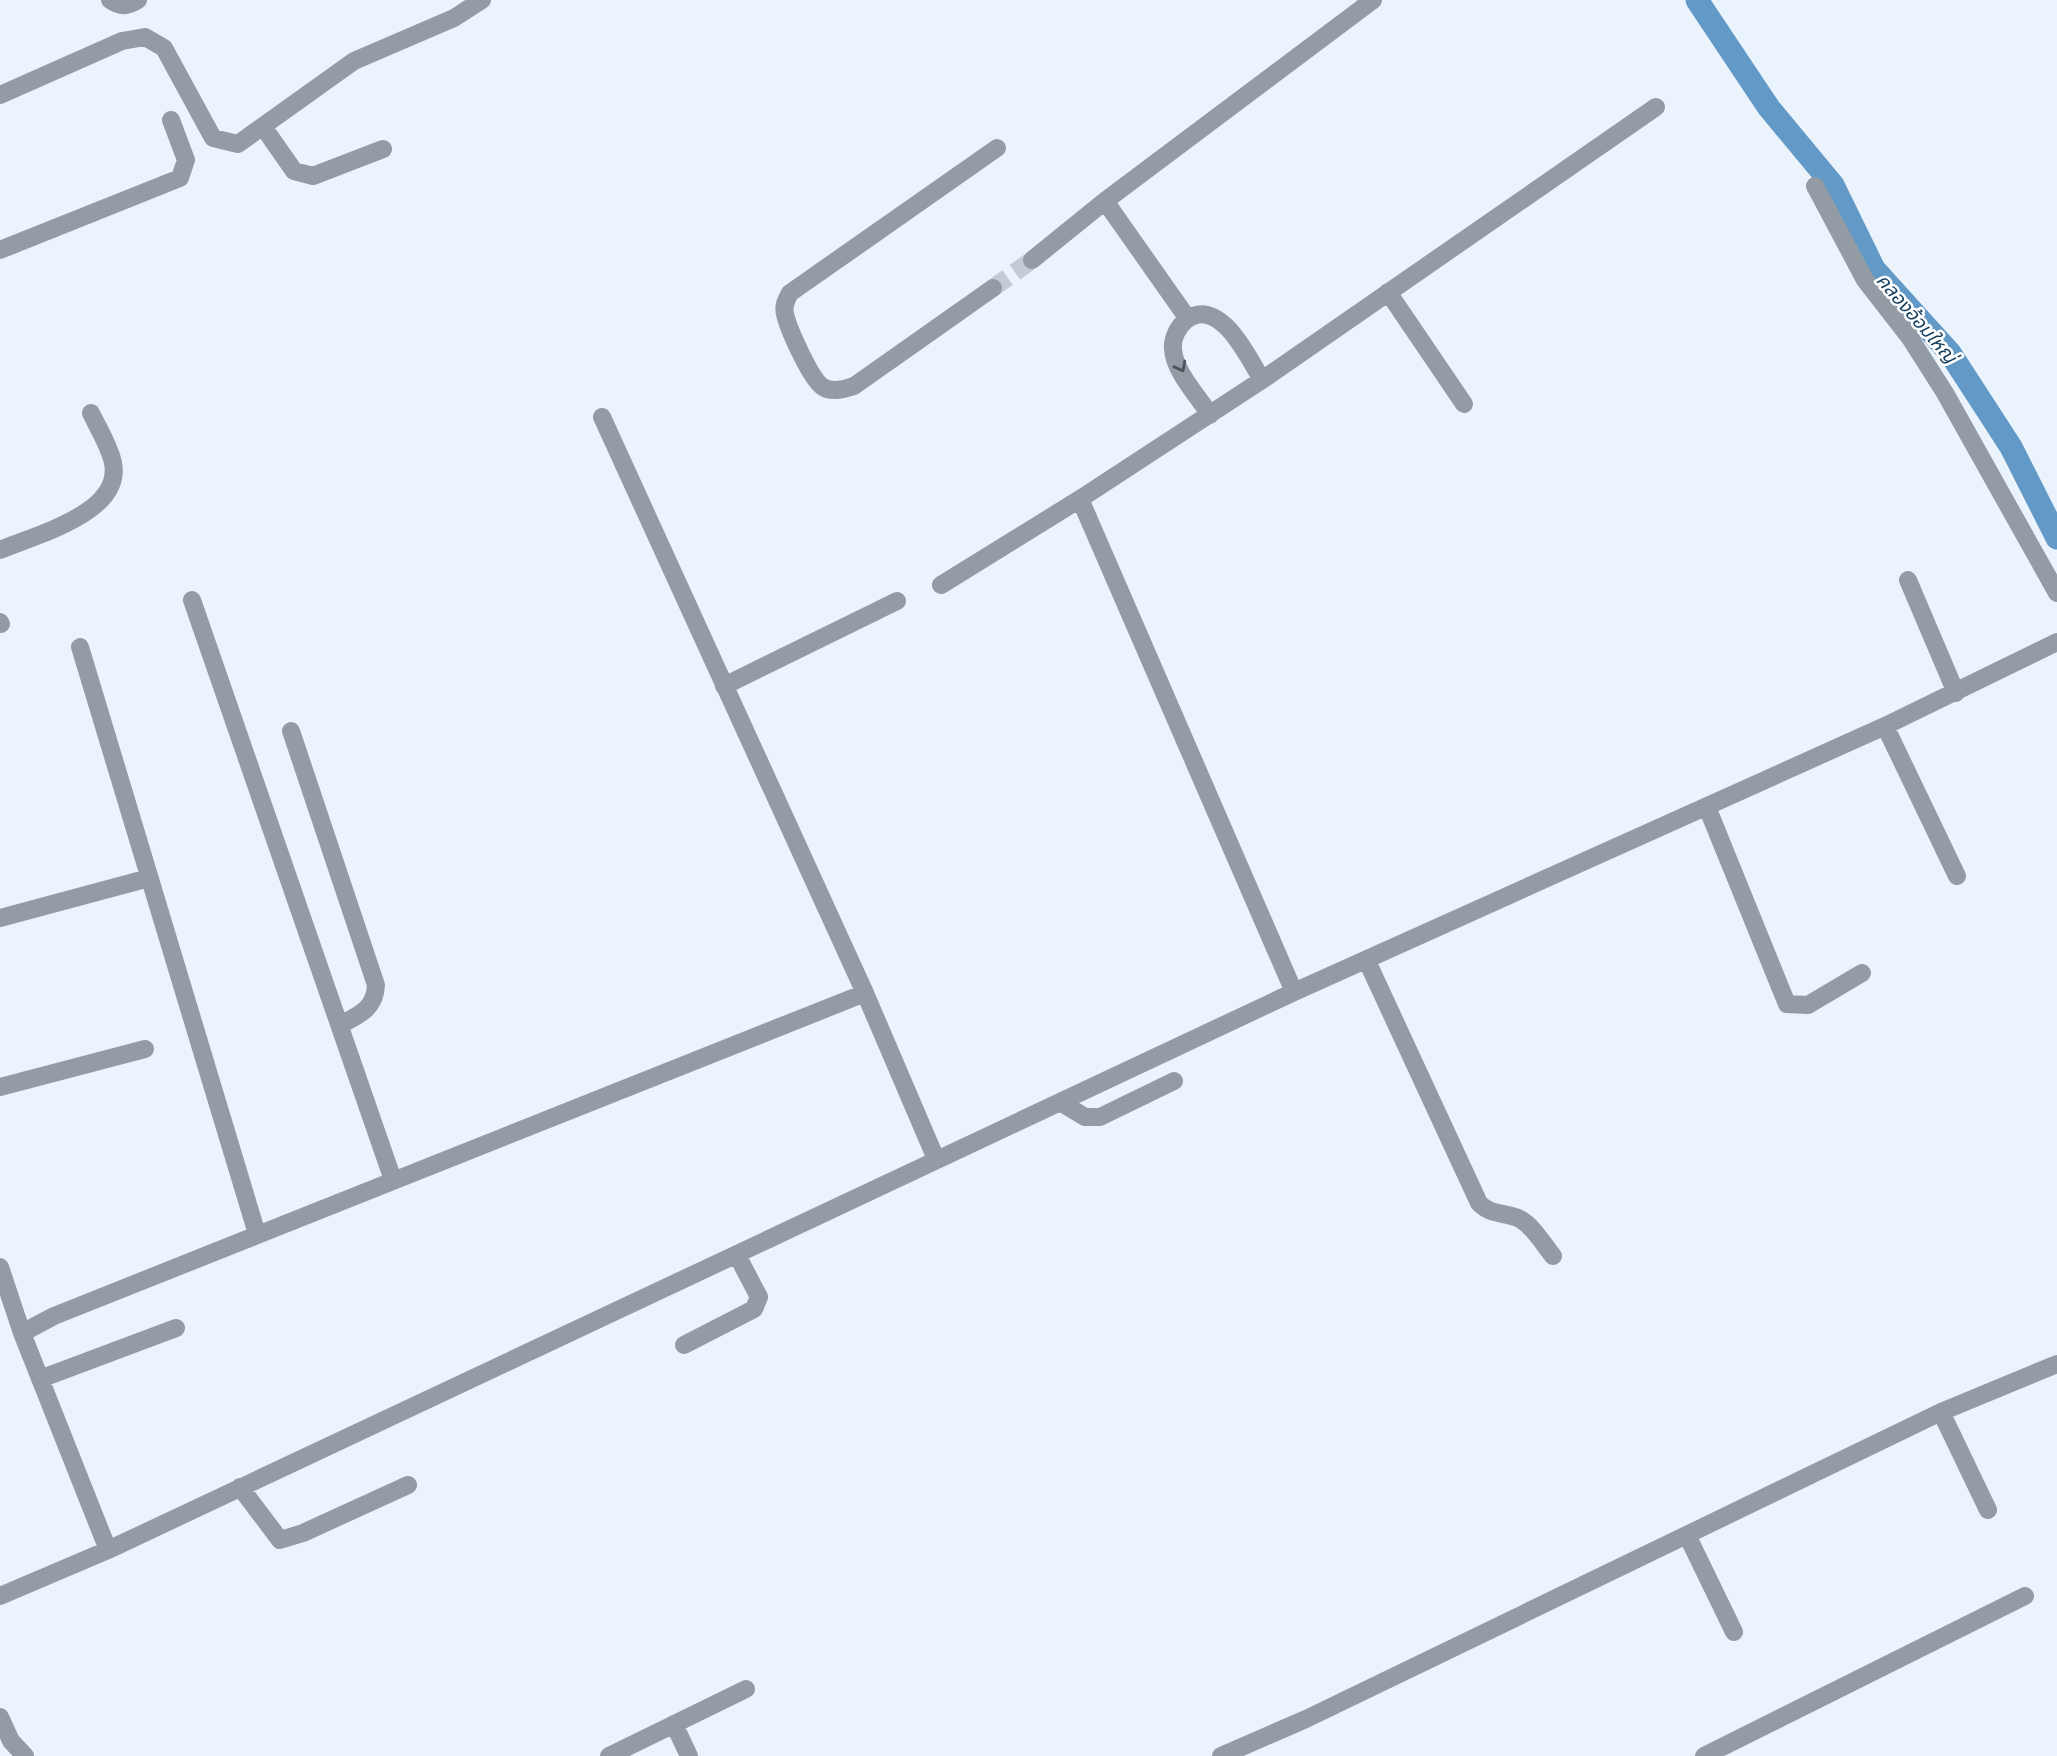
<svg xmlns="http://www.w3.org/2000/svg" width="2057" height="1756" viewBox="0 0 2057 1756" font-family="'Noto Sans','Noto Sans Thai',sans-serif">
<rect width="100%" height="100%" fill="#ebf4fc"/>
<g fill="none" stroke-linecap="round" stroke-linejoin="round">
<path stroke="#6299c6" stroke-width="23" d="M1697 0 1769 108 1833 185 1874 269 1950 353 2011 447 2057 538"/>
<path stroke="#c3ccd4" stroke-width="18" stroke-dasharray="18 9" stroke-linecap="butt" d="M993 288 1032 260"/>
<path stroke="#939ca4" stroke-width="18" d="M110 0C120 7 127 7 138 0
M0 95 122 41 145 37 164 48 213 138 238 144 354 61 454 18 482 0
M264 128 294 171 313 176 383 149
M1815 186 1865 280 1910 338 1945 393 2057 593
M0 250 180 178 186 160 171 120
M1032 260 1105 201
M993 288 854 386C845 389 832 393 823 387 811 380 788 328 785 314 783 306 786 300 790 293L997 148
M1388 292 1464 404
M1188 319 1105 201 1373 0
M1210 415C1198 396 1174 371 1173 349 1172 338 1178 327 1186 320 1220 295 1249 359 1262 380
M602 417 865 993 936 1159
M0 550C35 535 123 513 113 463 110 447 98 428 91 413
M1908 580 1956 693
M941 585 1080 499
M192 600 393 1180
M0 622 1 624
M80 647 257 1234
M724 686 897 601
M1885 726 1957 876
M291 731 376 985C375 1009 359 1015 340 1025
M1707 807 1787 1004 1808 1005 1862 973
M0 918 149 878
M1367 961 1479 1203C1491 1216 1506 1212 1520 1219 1533 1226 1544 1245 1553 1256
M1294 992 1080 499 1262 380 1656 107
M0 1087 145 1049
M1060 1102 1085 1117H1100L1174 1081
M0 1267 22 1333 108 1550
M22 1333 54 1316 865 993
M684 1345 754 1309 759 1297 737 1255
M40 1379 176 1328
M1941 1412 1988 1510
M240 1487 280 1540 303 1533 408 1485
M1687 1535 1734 1632
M0 1596 108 1550 1294 992 1885 726 2057 642
M0 1717 11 1741 25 1756
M674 1724 689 1756
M609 1756 746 1689
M1221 1756 1306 1719 1941 1412 2057 1364
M1704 1756 2025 1596"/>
</g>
<defs><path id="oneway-chevron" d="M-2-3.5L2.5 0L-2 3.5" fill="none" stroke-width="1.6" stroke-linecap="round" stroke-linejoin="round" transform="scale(1.75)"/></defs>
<use stroke="#4b545b" href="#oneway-chevron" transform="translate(1181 367) rotate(62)"/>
<g text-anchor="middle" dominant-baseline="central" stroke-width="5" stroke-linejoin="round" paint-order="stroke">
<g font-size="19" font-style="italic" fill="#133e5d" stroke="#fff">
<text transform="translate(1917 318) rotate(49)">คลองอ้อมใหญ่</text>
</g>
</g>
</svg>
